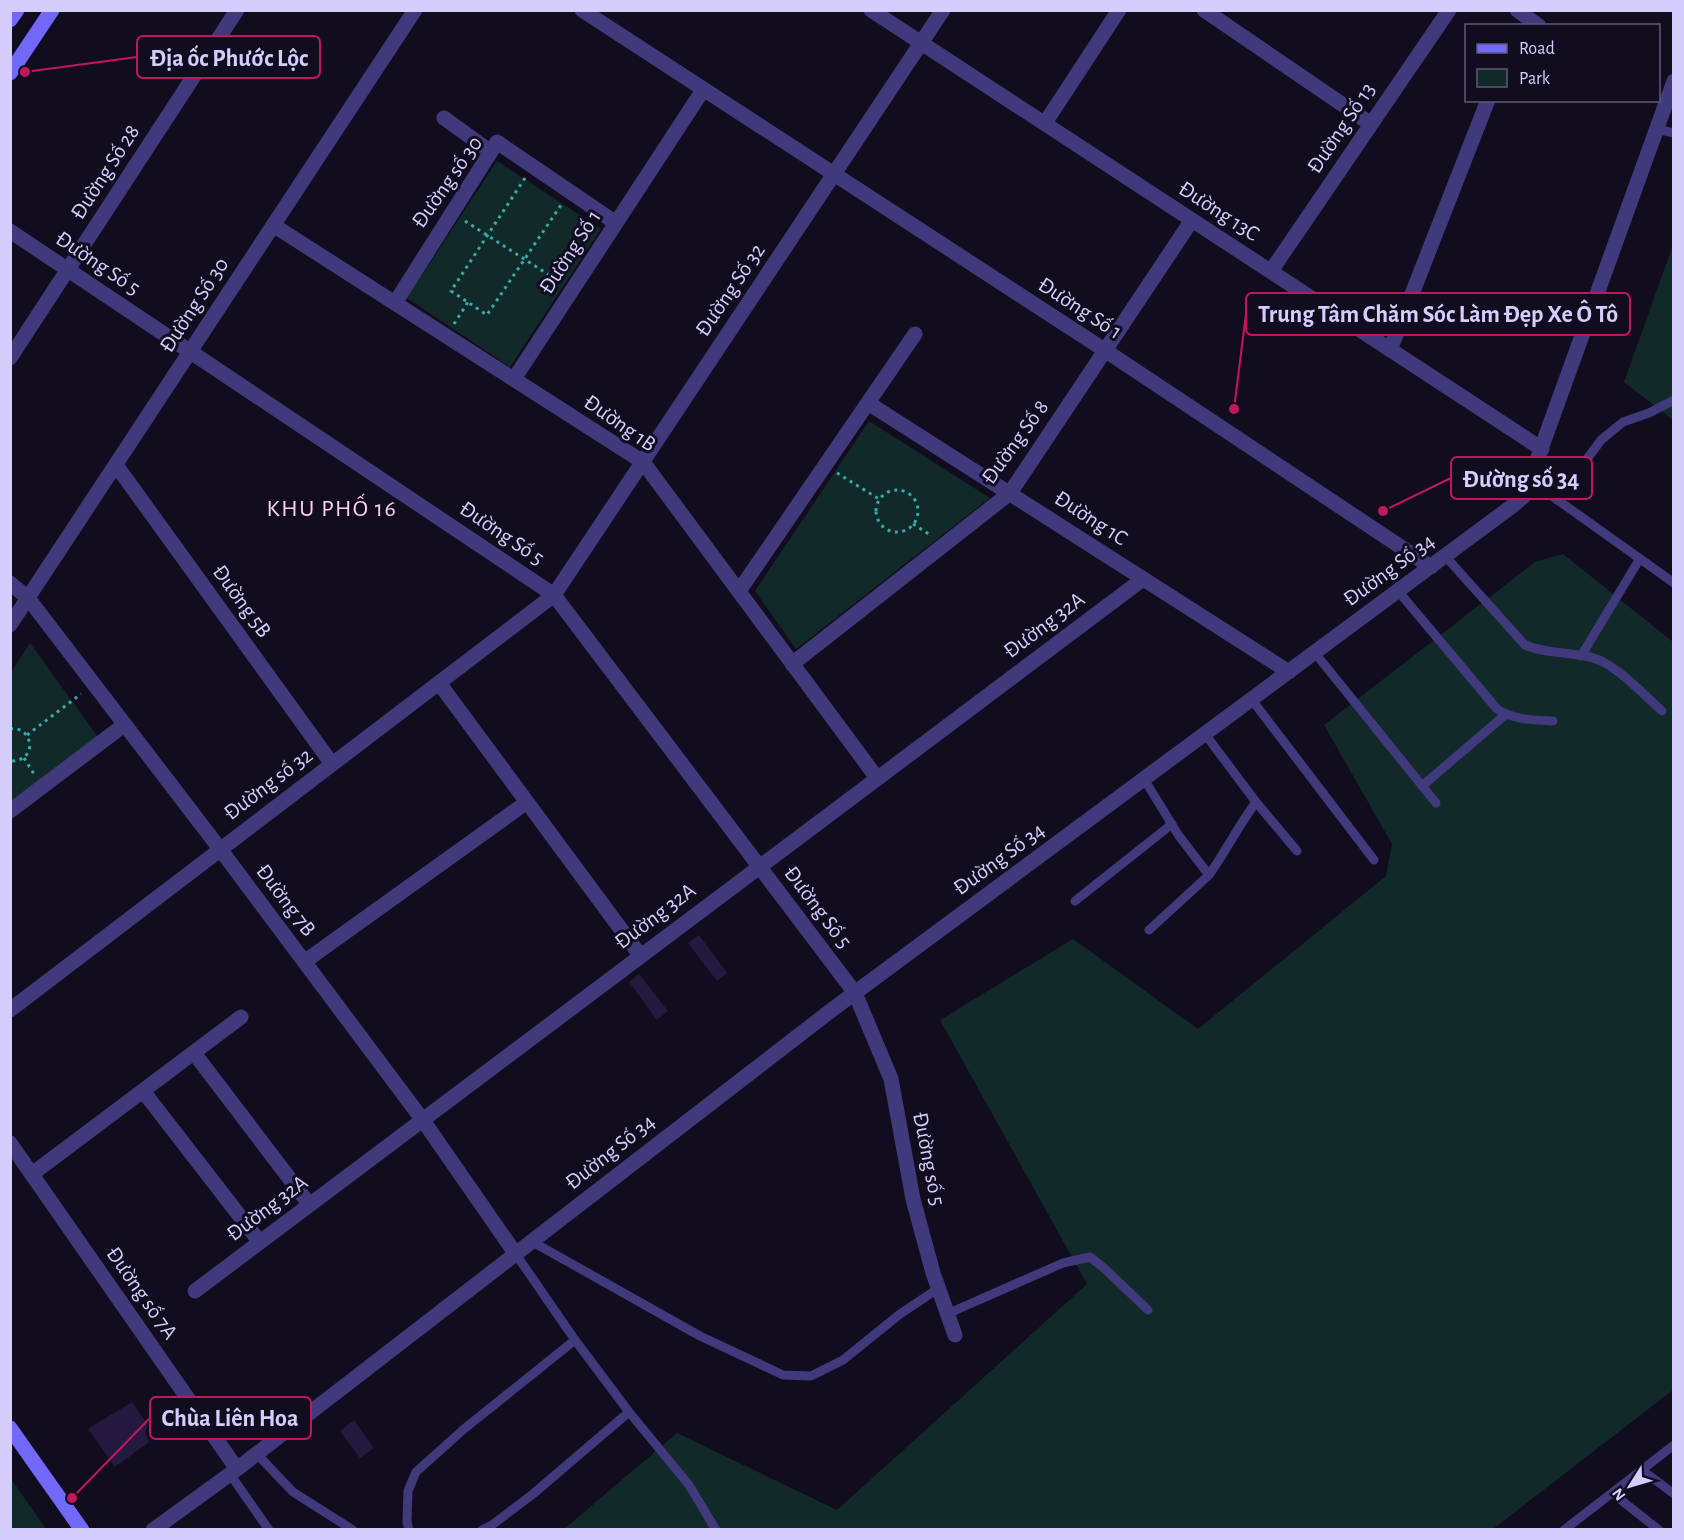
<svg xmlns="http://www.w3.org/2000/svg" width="1684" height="1540" viewBox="0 0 1684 1540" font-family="'Alegreya Sans',sans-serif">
<rect width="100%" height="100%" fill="#110d1f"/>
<path fill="#112929" d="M497 161 601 229 510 367 407 298Z
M1673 245V420L1624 382Z
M869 421 990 498 796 649 755 591Z
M1563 554 1673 642V1390L1493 1529 563 1530 677 1433 837 1510 1087 1284 940 1020 1073 939 1198 1029 1386 876 1392 844 1324 725 1535 562Z
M30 643 98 737 11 806V672Z
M11 1479 46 1529H11Z"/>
<path fill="#241a40" d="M699 935 727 973 717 981 688 943Z
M639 974 668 1011 657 1020 629 982Z
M132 1402 148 1425 145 1432 149 1442 115 1467 88 1429Z
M354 1420 374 1448 360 1458 340 1431Z"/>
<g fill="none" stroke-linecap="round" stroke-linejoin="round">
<path stroke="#33acaa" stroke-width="3" stroke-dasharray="3 4.5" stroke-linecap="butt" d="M525 178 451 291 487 315 561 205
M465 221 560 282
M454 324 468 302
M837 473 879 499
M876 511a21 21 0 1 1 42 0a21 21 0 1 1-42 0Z
M913 524 932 536
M10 729C22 727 29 735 30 746 28 757 21 761 10 761
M27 735 81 694
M24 758 34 774"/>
<path stroke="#403a7d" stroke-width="9" d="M1656 129 1674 133
M1531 481 1674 583
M1557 500 1601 440 1623 422 1649 413 1674 400
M1445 556 1525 645C1546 654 1568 652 1590 657 1614 662 1643 694 1662 711
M1398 591 1497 709C1514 720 1533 720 1553 721
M1315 653 1436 803
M1581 656 1639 560
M1252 700 1374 860
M1205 734 1256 802 1297 851
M1144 779 1179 836 1209 875 1149 930
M1422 786 1505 715
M1209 875C1226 851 1239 825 1256 802
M1075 901 1172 824
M531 1241 700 1336 783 1375 811 1376 843 1360 900 1314 939 1288
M515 1253 575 1340 629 1412 689 1485 716 1530
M947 1314 1063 1263 1090 1257 1104 1268 1148 1310
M257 1454 293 1492 353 1530
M1642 1470 1674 1494
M230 1474 269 1530
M1612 1493 1659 1530
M409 1530 407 1522 408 1491 416 1472 464 1429 575 1340
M482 1530 492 1525 533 1494 629 1412
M1564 1530 1674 1445"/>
<path stroke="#403a7d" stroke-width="15" d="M582 10 1106 351 1431 567
M871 10 1542 449
M1204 10 1371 124
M1517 10 1539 26
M444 118 491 152
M1045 123 1119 10
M273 225 643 462 877 778
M10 231 554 595 855 993 891 1079 913 1199 933 1273 955 1335
M1271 271 1449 10
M395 303 497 142 616 223
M1390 350 1488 100
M10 358 237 10
M514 379 703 90
M868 403 1289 672
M116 465 332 764
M10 583 28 598 220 849 422 1119 515 1253
M739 591 915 334
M10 625 415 10
M792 664 1010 493 1192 220
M439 683 640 955
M10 811 124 725
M304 962 527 802
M10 1010 554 595 943 10
M194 1053 309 1204
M143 1091 259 1241
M10 1143 237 1469
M32 1174 241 1017
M195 1291 1143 579
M153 1530 237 1469 829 1012 1511 507 1524 496 1674 81"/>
<path stroke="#7369f9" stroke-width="15" d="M10 20 17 10
M10 73 52 10
M10 1428 82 1530"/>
</g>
<g text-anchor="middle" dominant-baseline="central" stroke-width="6" stroke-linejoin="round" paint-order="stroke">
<g font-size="22" fill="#d5cefd" stroke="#110d1f">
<text transform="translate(1341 128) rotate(-56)">Đường Số 13</text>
<text transform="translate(105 172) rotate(-57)">Đường Số 28</text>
<text transform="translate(447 182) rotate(-55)">Đường số 30</text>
<text transform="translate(1219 211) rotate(33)">Đường 13C</text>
<text transform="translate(570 252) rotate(-57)">Đường Số 1</text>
<text transform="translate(98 263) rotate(34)">Đường Số 5</text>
<text transform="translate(730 290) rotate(-56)">Đường Số 32</text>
<text transform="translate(194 305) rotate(-57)">Đường Số 30</text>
<text transform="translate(1080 308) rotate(33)">Đường Số 1</text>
<text transform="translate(620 423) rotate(35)">Đường 1B</text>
<text transform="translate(1015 442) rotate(-54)">Đường Số 8</text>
<text transform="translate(1091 518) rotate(33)">Đường 1C</text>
<text transform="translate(502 533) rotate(34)">Đường Số 5</text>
<text transform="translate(1389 570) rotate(-36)">Đường Số 34</text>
<text transform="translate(242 601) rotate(54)">Đường 5B</text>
<text transform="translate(1044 625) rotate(-37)">Đường 32A</text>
<text transform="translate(268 784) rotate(-37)">Đường số 32</text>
<text transform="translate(999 859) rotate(-36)">Đường Số 34</text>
<text transform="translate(286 900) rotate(53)">Đường 7B</text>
<text transform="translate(818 907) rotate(53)">Đường Số 5</text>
<text transform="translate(655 916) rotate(-37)">Đường 32A</text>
<text transform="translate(610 1152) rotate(-38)">Đường Số 34</text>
<text transform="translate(929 1159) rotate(79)">Đường số 5</text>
<text transform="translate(267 1208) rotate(-37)">Đường 32A</text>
<text transform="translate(142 1293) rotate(55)">Đường số 7A</text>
</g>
<g font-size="24" letter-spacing="1.5" fill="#fdd0eb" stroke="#110d1f">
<text x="332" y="509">KHU PHỐ 16</text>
</g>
</g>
<path fill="none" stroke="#c2185b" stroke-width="2" d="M25 72L137 57M1234 409L1246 314M1383 511L1451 478M72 1498L150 1418"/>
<g fill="#c2185b" stroke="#110d1f" stroke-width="2">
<circle cx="25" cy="72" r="6"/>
<circle cx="1234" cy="409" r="6"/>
<circle cx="1383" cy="511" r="6"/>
<circle cx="72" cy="1498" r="6"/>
</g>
<g fill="#110d1f" stroke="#c2185b" stroke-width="2">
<rect x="137" y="36" width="183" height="42" rx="6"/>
<rect x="1246" y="293" width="384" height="42" rx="6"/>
<rect x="1451" y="457" width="141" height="42" rx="6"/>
<rect x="150" y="1397" width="161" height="42" rx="6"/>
</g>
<g font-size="24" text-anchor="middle" font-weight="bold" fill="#d5cefd">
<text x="229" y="66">Địa ốc Phước Lộc</text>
<text x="1438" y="322">Trung Tâm Chăm Sóc Làm Đẹp Xe Ô Tô</text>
<text x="1521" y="487">Đường số 34</text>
<text x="230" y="1426">Chùa Liên Hoa</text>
</g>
<rect width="1684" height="1540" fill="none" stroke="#d5cefd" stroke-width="24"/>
<rect x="1465" y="24" width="195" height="78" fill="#110d1f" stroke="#5f5a78" stroke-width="1.5"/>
<rect x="1477" y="44" width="30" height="9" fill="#7369f9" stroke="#5f5a78" stroke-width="1.5"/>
<text x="1519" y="54" font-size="18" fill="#d5cefd">Road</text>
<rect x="1477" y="69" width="30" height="18" fill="#112929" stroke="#5f5a78" stroke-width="1.5"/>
<text x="1519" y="84" font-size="18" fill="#d5cefd">Park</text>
<g transform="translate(1630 1486) rotate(233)" stroke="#110d1f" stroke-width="4.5" paint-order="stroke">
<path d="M0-4.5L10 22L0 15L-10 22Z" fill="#d5cefd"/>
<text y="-9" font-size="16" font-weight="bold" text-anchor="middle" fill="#d5cefd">N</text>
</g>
</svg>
